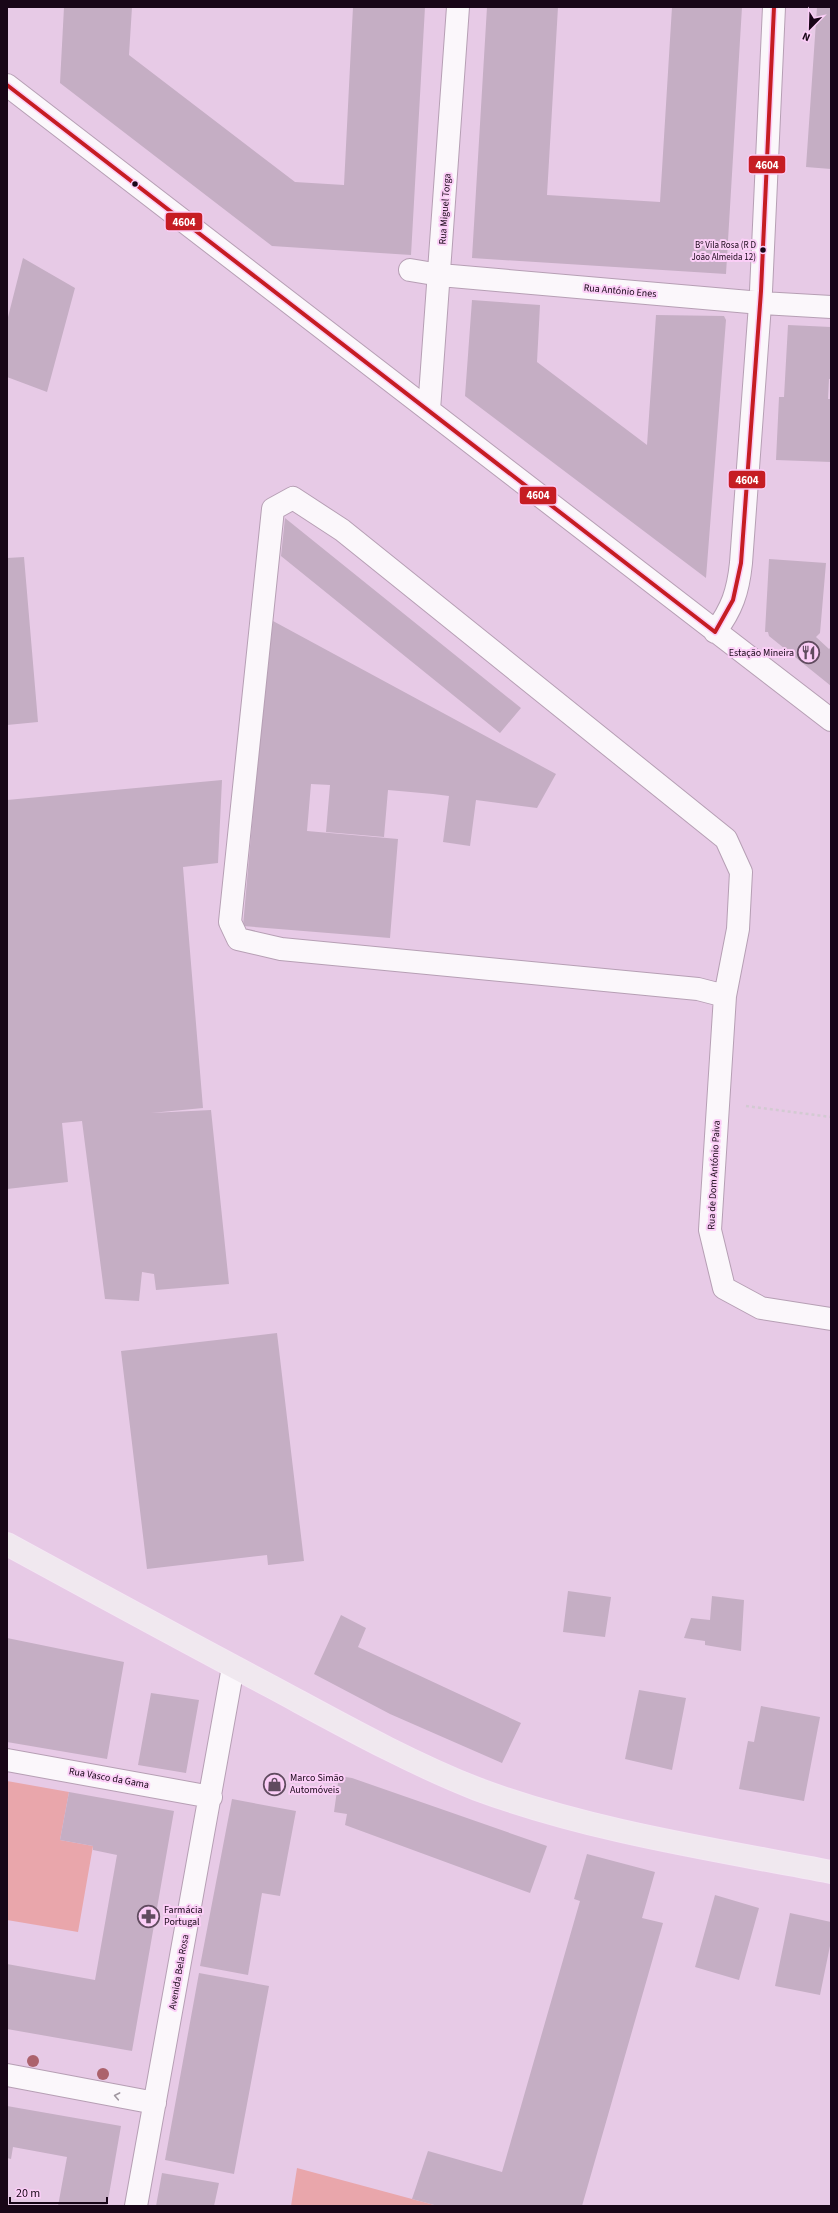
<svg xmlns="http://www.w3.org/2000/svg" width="838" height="2213" viewBox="0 0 838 2213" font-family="'Source Sans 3',sans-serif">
<rect width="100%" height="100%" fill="#e7cae6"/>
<path fill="#e9a6ab" d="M7 1781 69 1792 60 1840 93 1846 78 1932 7 1920Z
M297 2168 438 2206H291Z"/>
<path fill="#c5aec4" d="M64 7H132L129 55 295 182 344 185 353 7H425L411 255 272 246 60 83Z
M487 7H558L547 195 660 202 672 7H742L726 274 472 258Z
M817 7H831V169L806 167Z
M23 258 75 288 47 392 7 377V321Z
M472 300 540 305 537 362 647 445 656 315 724 316 726 320 706 578 465 396Z
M788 325 831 327V379H829L828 399H831V462L776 460 779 397H784Z
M285 518 521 708 500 733 281 556Z
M24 557 38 722 7 725V558Z
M769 559 826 563 820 633 816 637 829 649 831 647V686L769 636 768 632H765Z
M273 621 556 774 537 808 476 800 470 846 443 842 449 796 433 794 388 790 384 837 326 832 330 785 311 784 307 831 398 839 390 938 243 926 256 779Z
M222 780 218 863 183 867 203 1108 151 1113 211 1110 229 1284 156 1290 154 1274 142 1272 139 1301 105 1299 82 1121 62 1123 68 1182 7 1189V800Z
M277 1333 304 1561 268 1565 267 1555 147 1569 121 1351Z
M568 1591 611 1597 605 1637 563 1632Z
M712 1596 744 1600 741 1651 705 1645V1641L684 1638 691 1618 710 1620Z
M341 1615 366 1628 358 1647 521 1723 502 1763 390 1714 314 1674Z
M7 1638 124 1662 107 1759 7 1742Z
M639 1690 686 1698 672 1770 625 1759Z
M151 1693 199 1700 186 1773 138 1765Z
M761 1706 820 1717 804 1801 739 1789 748 1741 754 1742Z
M339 1776 352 1778 547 1846 530 1893 345 1825 347 1814 334 1812Z
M69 1792 174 1811 132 2051 7 2029V1964L95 1980 117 1855 93 1850V1846L60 1840Z
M232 1799 296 1811 280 1896 262 1893 248 1975 200 1966Z
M587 1854 655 1872 642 1918 663 1923 582 2206H438L412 2199 428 2151 502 2172 580 1901 574 1899Z
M715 1895 759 1908 739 1980 695 1967Z
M790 1913 831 1922V1941L820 1995 775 1986Z
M199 1973 269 1986 234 2174 165 2160Z
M7 2106 121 2126 107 2206H58L67 2157 13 2147 11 2159 7 2158Z
M162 2173 219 2183 214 2206H156Z"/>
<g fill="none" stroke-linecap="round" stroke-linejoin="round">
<defs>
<path id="street" d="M7 85 831 720
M410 270 440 275 761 303 831 307
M429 410 458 7
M715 632C732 609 738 592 741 563L761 291 774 7
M725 996 698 989 281 949 238 939 230 922 273 509 293 498 342 530 726 839 741 872 738 929 725 996 710 1230 724 1288 761 1308 831 1319
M7 1760 211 1797
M7 2075 155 2103
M136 2206 233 1667"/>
<path id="primary" d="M7 1544C95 1592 183 1640 272 1687 339 1723 406 1761 477 1789 590 1831 712 1849 831 1872"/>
</defs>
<use href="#street" stroke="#b69fb4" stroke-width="24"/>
<use href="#primary" stroke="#f4e7f4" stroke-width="24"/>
<path stroke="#d3cad2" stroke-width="2.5" stroke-dasharray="3 3" stroke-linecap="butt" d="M746 1106 831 1117"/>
<use href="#street" stroke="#fbf7fb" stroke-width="22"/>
<use href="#primary" stroke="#f0e8ef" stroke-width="22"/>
<defs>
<path id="bus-1" d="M7 85 715 632
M715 632 733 600 741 563 761 291 774 7"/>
</defs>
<use href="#bus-1" stroke="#fbcef7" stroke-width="7"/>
<use href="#bus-1" stroke="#c61d23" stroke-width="4"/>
</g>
<g fill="#ac626c">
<circle cx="33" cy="2061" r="6"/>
<circle cx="103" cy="2074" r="6"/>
</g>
<defs><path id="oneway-chevron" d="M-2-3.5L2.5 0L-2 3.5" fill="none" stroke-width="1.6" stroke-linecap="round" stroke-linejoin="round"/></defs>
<use stroke="#a097a0" href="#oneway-chevron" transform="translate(117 2096) rotate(-169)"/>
<defs>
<symbol id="restaurant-ring" viewBox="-11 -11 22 22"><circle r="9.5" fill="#fbcef7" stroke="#604b5f" stroke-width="1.5"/><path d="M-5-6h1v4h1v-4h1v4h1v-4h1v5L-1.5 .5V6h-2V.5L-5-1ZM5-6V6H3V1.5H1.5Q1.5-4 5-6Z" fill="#604b5f"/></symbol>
<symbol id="shop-ring" viewBox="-11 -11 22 22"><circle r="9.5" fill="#fbcef7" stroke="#604b5f" stroke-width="1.5"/><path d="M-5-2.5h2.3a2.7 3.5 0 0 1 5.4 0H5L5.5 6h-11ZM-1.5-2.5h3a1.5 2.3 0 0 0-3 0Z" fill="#604b5f"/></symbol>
<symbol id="pharmacy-ring" viewBox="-11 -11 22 22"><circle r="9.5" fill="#fbcef7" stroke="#604b5f" stroke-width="1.5"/><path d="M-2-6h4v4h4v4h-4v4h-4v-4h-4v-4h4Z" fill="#604b5f"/></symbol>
</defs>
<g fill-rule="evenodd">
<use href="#restaurant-ring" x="796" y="640" width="25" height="25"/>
<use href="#shop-ring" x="262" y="1772" width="25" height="25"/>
<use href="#pharmacy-ring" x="136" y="1904" width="25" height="25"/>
</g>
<g fill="#180617" stroke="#fbcef7" stroke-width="1.5">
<circle cx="135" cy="184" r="3.5"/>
<circle cx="763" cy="250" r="3.5"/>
</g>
<g text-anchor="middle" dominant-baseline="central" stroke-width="4" stroke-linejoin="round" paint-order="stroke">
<g font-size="9" fill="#180617" stroke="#fbcef7" text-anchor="end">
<text x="756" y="245">Bº Vila Rosa (R D<tspan x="756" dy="12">João Almeida 12)</tspan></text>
</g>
<g font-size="10" fill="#180617" stroke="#fbcef7">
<text transform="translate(445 209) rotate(-86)">Rua Miguel Torga</text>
<text transform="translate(620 291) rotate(5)">Rua António Enes</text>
<text transform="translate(714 1175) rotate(-87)">Rua de Dom António Paiva</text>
<text transform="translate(109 1778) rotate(10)">Rua Vasco da Gama</text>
<text transform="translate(179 1972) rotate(-80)">Avenida Bela Rosa</text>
</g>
<g font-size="10" fill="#180617" stroke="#fbcef7" text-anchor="start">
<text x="794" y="653" text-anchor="end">Estação Mineira</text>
<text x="290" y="1778">Marco Simão<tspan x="290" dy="12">Automóveis</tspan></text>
<text x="164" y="1910">Farmácia<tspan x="164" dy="12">Portugal</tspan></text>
</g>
</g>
<g stroke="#fbcef7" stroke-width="1.5">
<rect x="748" y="155" width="38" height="19" rx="4" fill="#c61d23"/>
<rect x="165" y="212" width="38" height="19" rx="4" fill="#c61d23"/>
<rect x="728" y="470" width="38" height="19" rx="4" fill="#c61d23"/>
<rect x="519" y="486" width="38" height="19" rx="4" fill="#c61d23"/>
</g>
<g font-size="11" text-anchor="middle" font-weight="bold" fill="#fff">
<text x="767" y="169">4604</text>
<text x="184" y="226">4604</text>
<text x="747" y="484">4604</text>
<text x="538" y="499">4604</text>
</g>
<rect width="838" height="2213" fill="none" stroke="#180617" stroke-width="16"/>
<g transform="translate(810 28) rotate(203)" stroke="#fbcef7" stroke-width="3" paint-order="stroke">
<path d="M0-3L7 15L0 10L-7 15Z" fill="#180617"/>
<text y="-6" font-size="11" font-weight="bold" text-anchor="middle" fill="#180617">N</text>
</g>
<path d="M10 2197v6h97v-6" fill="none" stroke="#180617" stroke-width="2"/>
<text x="16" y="2197" font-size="12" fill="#180617" stroke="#fbcef7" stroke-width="3" paint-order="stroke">20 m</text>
</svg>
